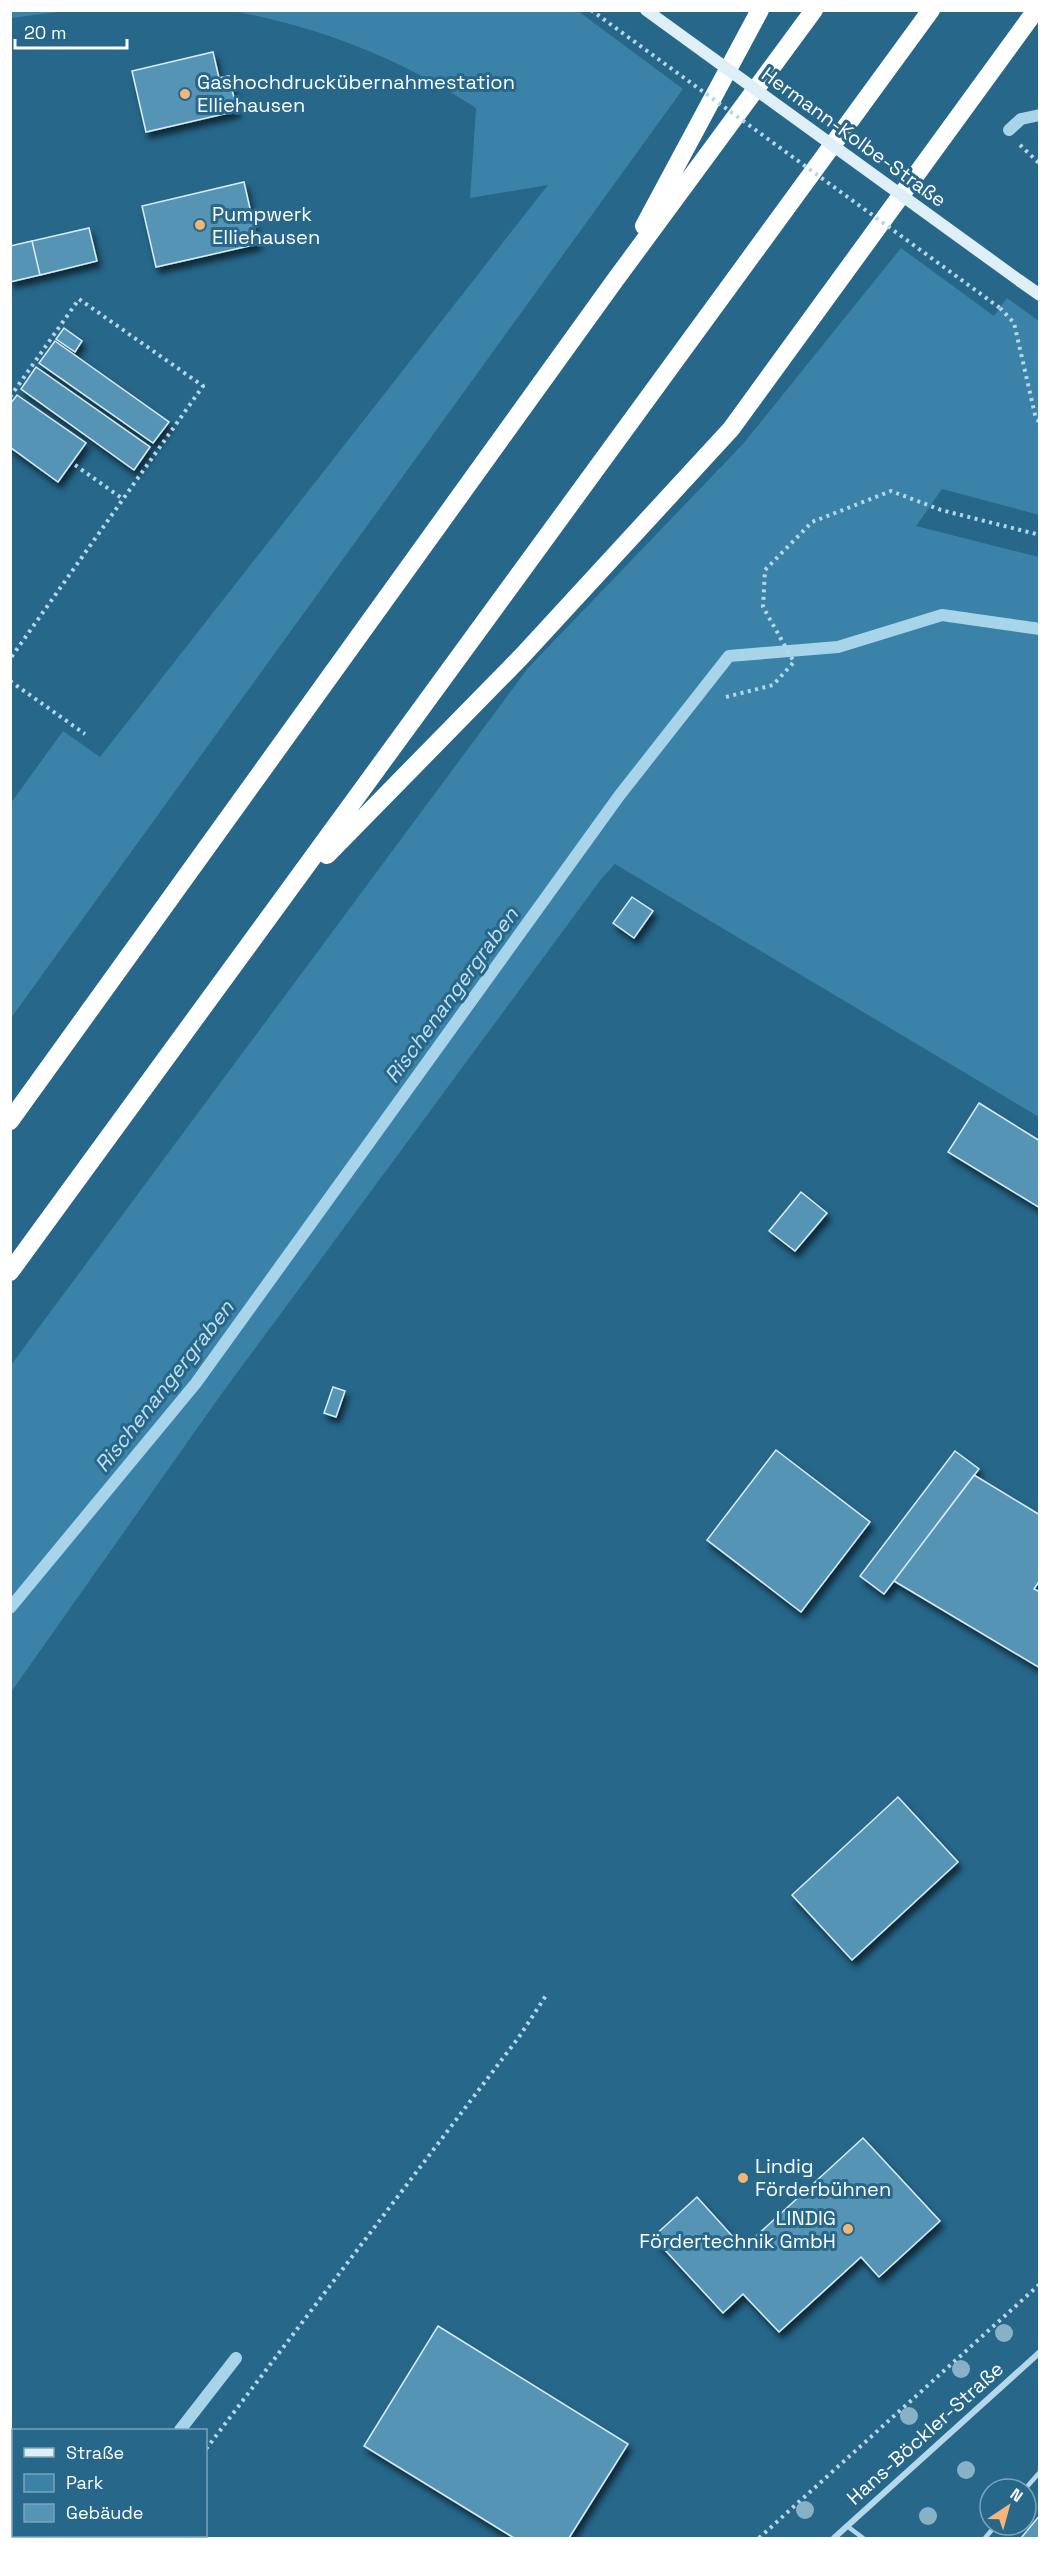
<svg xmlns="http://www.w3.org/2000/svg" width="1050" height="2549" viewBox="0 0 1050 2549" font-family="'Space Grotesk',sans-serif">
<defs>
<filter id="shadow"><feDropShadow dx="3.5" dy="6" stdDeviation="3" flood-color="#0009"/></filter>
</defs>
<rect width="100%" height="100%" fill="#26678a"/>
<path fill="#3a82a7" d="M11 10H66V11L11 18Z
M233 11H578L683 89 11 1018V803L63 731 100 757 548 185 470 198 476 108C398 58 324 28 233 11Z
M901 248 994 316 1007 298 1039 321V515L942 489 916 526 1039 557V1117L615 864 602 878 220 1396 11 1692V1365L528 668 743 444Z"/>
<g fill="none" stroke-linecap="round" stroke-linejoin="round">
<path stroke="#a8d4ea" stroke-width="12" d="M1009 130 1021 119 1040 115
M10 1608 196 1383 619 796 729 656 838 647 942 615 1040 629
M180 2430 236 2358
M10 2449 14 2451"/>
</g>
<path fill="#5694b5" stroke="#d8edf7" stroke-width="1.5" filter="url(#shadow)" d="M213 52 219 78 229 76 237 111 146 132 132 71Z
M244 182 258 244 156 267 142 206Z
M89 228 97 261 40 275 32 241Z
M32 241 40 275 10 282V246Z
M64 328 82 341 75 352 56 339Z
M55 341 169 422 153 443 39 363Z
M36 367 150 447 134 470 21 389Z
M17 395 86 443 58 482 10 447V404Z
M632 897 653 911 634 938 613 923Z
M979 1103 1040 1141V1208L948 1152Z
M801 1192 827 1213 795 1251 769 1231Z
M333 1387 345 1391 336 1417 324 1413Z
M776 1450 870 1522 801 1612 707 1540Z
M955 1451 979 1469 884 1594 860 1576Z
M974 1475 1040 1515V1580L1034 1589 1040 1592V1668L894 1581Z
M898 1797 958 1862 852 1960 792 1895Z
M863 2138 940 2221 879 2277 861 2257 779 2332 743 2294 723 2313 653 2237 697 2197 743 2248Z
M438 2326 628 2444 569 2538H514L364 2446Z
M1040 2515V2538H1021Z"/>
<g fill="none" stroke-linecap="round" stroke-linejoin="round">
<path stroke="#b4d7ea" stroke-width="4" stroke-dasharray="3 4.5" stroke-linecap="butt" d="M1020 145 1040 164
M1000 308 1014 323 1036 419 1040 422
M10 397 79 299 203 386 10 659
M75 465 123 499
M10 681 85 734
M726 697 773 685 794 662 763 607 765 570 812 522 891 491 941 510 1040 535
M206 2449 519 2037 547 1994
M759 2538 1040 2284"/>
<path stroke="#b4d7ea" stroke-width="4.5" d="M1025 2489 1040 2472
M847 2526 863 2538
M985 2538 996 2525"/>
<path stroke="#b4d7ea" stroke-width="6" d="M10 2475 14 2477
M109 2536 114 2538
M834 2538 1040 2352"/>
<path stroke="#deeff8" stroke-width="12" d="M1020 281 1040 295"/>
<path stroke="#fff" stroke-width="18" d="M644 226 760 10
M327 855 522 656 731 429 1036 10
M10 1121 613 283 814 10
M10 1272 931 10"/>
<path stroke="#b4d7ea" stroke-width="4" stroke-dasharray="3 4.5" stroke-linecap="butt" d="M591 10 1000 308"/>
<path stroke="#deeff8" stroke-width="12" d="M646 10 1020 281"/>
</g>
<g fill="#88b1c6">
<circle cx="1004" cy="2333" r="9"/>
<circle cx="961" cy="2369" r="9"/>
<circle cx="909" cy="2416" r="9"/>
<circle cx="966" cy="2470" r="9"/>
<circle cx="805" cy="2510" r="9"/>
<circle cx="928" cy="2516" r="9"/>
</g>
<g fill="#f3b678" stroke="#26678a" stroke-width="2">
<circle cx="185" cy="94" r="6"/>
<circle cx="200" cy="225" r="6"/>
<circle cx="743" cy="2178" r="6"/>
<circle cx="848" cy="2229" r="6"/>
</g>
<g text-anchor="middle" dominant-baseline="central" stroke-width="6" stroke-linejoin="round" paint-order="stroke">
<g font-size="20" fill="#fff" stroke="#26678a" text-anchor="start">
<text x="197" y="82">Gashochdruckübernahmestation<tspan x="197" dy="23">Elliehausen</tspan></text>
<text x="212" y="214">Pumpwerk<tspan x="212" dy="23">Elliehausen</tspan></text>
<text x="755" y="2166">Lindig<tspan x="755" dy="23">Förderbühnen</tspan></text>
<text x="836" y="2218" text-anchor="end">LINDIG<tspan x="836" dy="23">Fördertechnik GmbH</tspan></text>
</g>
<g font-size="20" fill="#fff" stroke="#26678a">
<text transform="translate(854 137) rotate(36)">Hermann-Kolbe-Straße</text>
<text transform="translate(925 2433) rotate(-42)">Hans-Böckler-Straße</text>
</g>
<g font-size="21" font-style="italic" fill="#c2e2f2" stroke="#26678a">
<text transform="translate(451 995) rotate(-54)">Rischenangergraben</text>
<text transform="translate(164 1386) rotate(-52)">Rischenangergraben</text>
</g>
</g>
<rect width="1050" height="2549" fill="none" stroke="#ffffff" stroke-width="24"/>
<rect x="12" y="2429" width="195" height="108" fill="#26678a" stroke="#7da4b9" stroke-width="1.5"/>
<rect x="24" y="2448" width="30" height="9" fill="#deeff8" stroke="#7da4b9" stroke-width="1.5"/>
<text x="66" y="2459" font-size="18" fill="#ffffff">Straße</text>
<rect x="24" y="2474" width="30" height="18" fill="#3a82a7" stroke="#7da4b9" stroke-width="1.5"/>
<text x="66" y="2489" font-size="18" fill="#ffffff">Park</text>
<rect x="24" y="2504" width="30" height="18" fill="#5694b5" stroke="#7da4b9" stroke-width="1.5"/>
<text x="66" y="2519" font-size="18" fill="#ffffff">Gebäude</text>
<g transform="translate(1008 2507) rotate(36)"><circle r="28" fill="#26678a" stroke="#7da4b9" stroke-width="1.5"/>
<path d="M0-4.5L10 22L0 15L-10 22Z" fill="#f3b678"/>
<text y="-9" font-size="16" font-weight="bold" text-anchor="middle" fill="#ffffff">N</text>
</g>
<path d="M15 39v9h112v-9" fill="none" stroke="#ffffff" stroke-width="3"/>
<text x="24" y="39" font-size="18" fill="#ffffff" stroke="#26678a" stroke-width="4.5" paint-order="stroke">20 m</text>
</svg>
